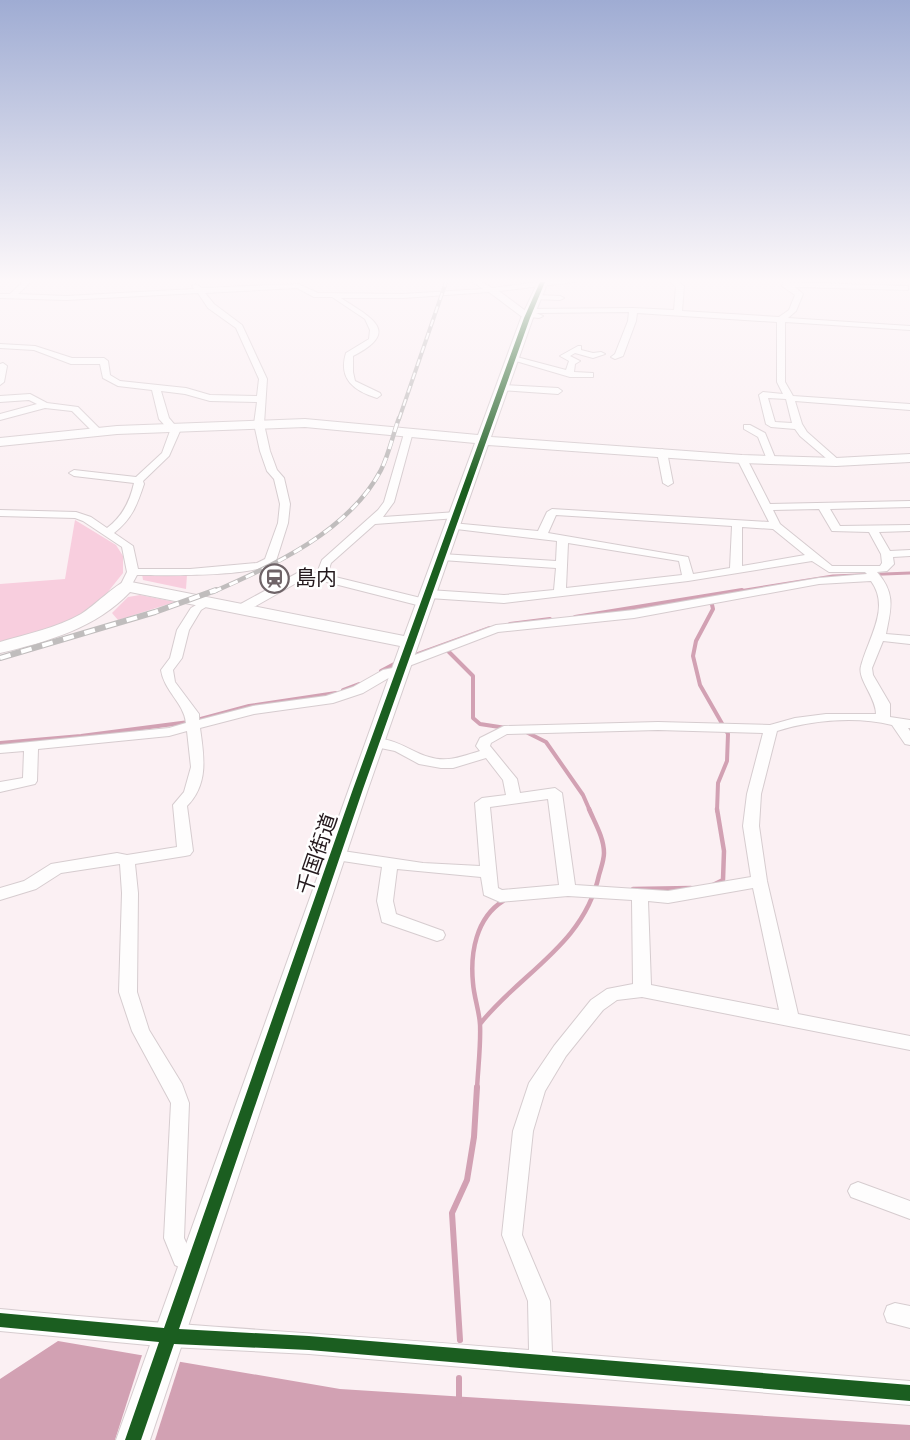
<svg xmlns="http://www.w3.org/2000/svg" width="910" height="1440" viewBox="0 0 910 1440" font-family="Signika,'Noto Sans JP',sans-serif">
<rect width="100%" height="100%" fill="#fbf0f3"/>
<path fill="#f8cede" d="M75 520 116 545 123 556V573L95 608 60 624 0 643V584L65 579Z
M142 574 187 575 186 589 143 580Z
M140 595 175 602 118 620 112 613 128 597Z"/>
<path fill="#d2a1b3" d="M58 1341 340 1389 910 1425V1440H0V1379Z"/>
<path fill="#fbf0f3" d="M143 1352 181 1359 155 1440H115Z"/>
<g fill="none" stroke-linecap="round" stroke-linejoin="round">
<path stroke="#d2a1b3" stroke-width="3" d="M733 592 833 576 910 573"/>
<path stroke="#d2a1b3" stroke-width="4" d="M710 596 713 609 696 641 693 656 700 685 728 734 727 761 718 783 717 811
M575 617 742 590
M510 624 550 619
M446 649 473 676V718L480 724 506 728
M410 657 490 628
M381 671 398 662
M343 690 359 684
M197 720 249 706 336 693
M528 733 546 742 583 795 590 811
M0 743 81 736 189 722"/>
<path stroke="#d2a1b3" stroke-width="4.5" d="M713 885 723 880 724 851 717 809
M633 889 691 888
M480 1024C520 973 584 945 599 875 601 868 604 860 604 853 604 838 595 823 589 809
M477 1089C478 1068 481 1045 480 1024 479 1010 474 997 473 983 470 953 476 918 503 901"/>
<path stroke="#d2a1b3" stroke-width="6" d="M460 1340 452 1213 467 1180 474 1137 477 1087
M459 1378V1401"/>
<defs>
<path id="street" d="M23 282H31L18 294 66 296 194 289 192 286 196 284 202 288 298 284 318 293 403 294 483 289 473 282H482L492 288 538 282H574L499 291 527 312 530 309 633 308 674 310 676 287 671 282H679L684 286 682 311 779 317 789 310 795 295 782 286 783 282 905 286H908V290L795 287 803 294 796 311 788 318 910 326V330L785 322V382L793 396 910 404V410L795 401 802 424 807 432 841 462 833 464 800 436 795 429 771 427 766 424 759 395 763 392 783 394 777 382V322L637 313 636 321 623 356 615 359 611 357 615 354 628 321 629 312 536 313 543 316 539 318 521 316 489 292 403 298H341C369 317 403 331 353 356V372L355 381 380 393 381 395 377 398C354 391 338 379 346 353L369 339 370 330 365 319 332 297H314L297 288 205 293 214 304 242 325 267 379 264 424 270 451 277 470 284 478 290 504 288 523 276 561C258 578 164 575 137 575L130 588 126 589 120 586 127 572 122 547 83 521 75 518 0 516V510L76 512 91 517 107 528C123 516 130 501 134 483L74 476 69 473 74 470 136 477 162 453 170 431 159 419 152 390 118 386 103 378 100 364H71L34 350 0 348V344L35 346 72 358H104L108 361 110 375 120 381 186 388 210 395 257 396 259 379 236 328 208 308 198 293 66 300 0 298V294H10ZM161 391 185 394 210 401 257 402 254 424 260 451 267 471 274 479 280 504 278 523 265 559 257 563 190 569H138L133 546 114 533C132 519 137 505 144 484L143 481 169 456 180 431 169 418ZM768 398 786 399 792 423 775 422Z
M536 295 560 296 564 298 560 300 533 299V295Z
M578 346H581V350L593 353 601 352 605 354 593 358 575 353 570 356 580 361 575 364 574 372 593 373V377H570L509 359 513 356 566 370 569 361 560 356Z
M3 363 7 366 4 382 0 385V364Z
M502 385 558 388 562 391 558 394 499 390 498 388Z
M30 394 47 403 78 407 103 432 95 434 72 411 45 408 0 420V414L37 404 29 400 0 402V396Z
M744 425H750L765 433 776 460 774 462H768L758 437 744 429Z
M405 430 413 432 394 502 383 517 457 512 462 515 457 518 375 524 331 563 327 575 429 600 431 603 429 606 425 607 307 577 245 612H237L235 609 237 606 301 571 317 573 322 560 378 510 384 502Z
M662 449 667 452 673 483 668 486 663 483 657 452Z
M742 456 747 459 770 504 910 501V507L830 509 840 526 910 525V531L879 532 890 551 910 550V556L893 557 894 564 887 571 877 572C896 594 891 608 886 634L910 636V644L883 641 872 668 873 675 890 704V717L910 720V728H908L910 731V745L905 744 892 725C856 716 812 720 777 731L761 794 759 826 767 881 798 1014 910 1036V1050L642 997 617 1000 603 1010 566 1056 545 1091 533 1131 522 1235 550 1301 552 1352 910 1381V1405L309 1354 169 1347 0 1331V1309C176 1326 353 1335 529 1350L528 1301 502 1235 513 1131 529 1083 554 1046 591 1000 607 989 633 984 632 900 568 896 500 902 484 895 481 877 397 869 393 901 396 914 443 931 445 935 443 939 437 941 382 922 377 901 382 867 336 860 331 859 328 855 331 851 336 850 423 863 480 866 475 803 482 798 506 795 503 780 486 758 453 768H441L419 764 395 751 371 746 369 743 371 740C392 735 410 752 429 757 447 763 463 756 480 751L476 746 480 738 504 726 658 722 770 725 795 718 826 714H876C876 697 857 679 861 666 868 638 891 608 871 581L819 584 634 618 498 632 409 666 405 667 399 663 401 660 496 625 634 610 819 578 867 574 865 572H829L812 561 688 581 504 603 429 598 423 594 429 590 504 595 554 590 556 568 442 560 436 557 442 554 556 561 557 541 448 528 447 526 452 523 538 531 547 512 552 509 769 522 737 459ZM819 509 832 531 869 532 881 554 882 563 880 566H832L780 524 773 510ZM556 515 732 526 730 568 693 574 688 557 548 533ZM742 527 773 529 805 555 742 566ZM568 543 679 561 682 575 566 588ZM658 730 763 733 747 794 743 826 751 877 668 891 575 885 562 793 555 788 520 793 517 779 490 746 491 743 507 734ZM548 799 559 885 502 890 498 888 490 807ZM753 888 779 1010 651 985 648 901 668 903Z
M208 598 214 602 201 610 189 630 182 658 173 670 175 682 199 714V720L253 706 326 696 353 687 383 670 402 666 408 670 407 673 392 676 363 693 333 703 254 714 200 728C204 756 209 784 187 806L193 851 190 855 185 856 135 864 138 893 137 992 149 1030 182 1084 189 1103 184 1238 190 1251 201 1257 204 1264 201 1271 193 1274 175 1265 164 1238 171 1103 132 1031 119 992 122 893 120 864 61 873 36 889 0 900V888L24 881 51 864 117 853 127 855 177 847 173 805 184 792 191 767 187 731 169 736 38 749 37 781 35 784 0 792V782L23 778 24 751 0 753V745L169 728 186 723C184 703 164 691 161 670L170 658 177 630 191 608Z
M858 1182 910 1201V1219L851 1197 848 1191 851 1185Z
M895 1303 910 1306V1328L887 1322 884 1314 887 1306Z"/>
<path id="secondary" d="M538 282H548L533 318 491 437 742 455 836 458 910 454V462L836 466 742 463 488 445 368 789 150 1440H116L400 646 130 592C96 628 47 642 0 653V642C27 634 56 628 81 614 93 607 117 583 126 581L404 636 475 443 305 427 117 434 0 446V438L117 426 305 419 478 435 521 318Z"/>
</defs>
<use href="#street" stroke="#d6cccf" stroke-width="2"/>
<use href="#secondary" stroke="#d6cccf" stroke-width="2"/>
<use href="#street" fill="#fefdfd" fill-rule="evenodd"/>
<use href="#secondary" fill="#fefdfd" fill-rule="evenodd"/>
<defs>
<path id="rail-far2" d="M399 419 446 282"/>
<path id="rail-far1" d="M213 592C273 566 349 531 381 470 389 454 393 434 399 418"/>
<path id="rail" d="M0 658 155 612 216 590"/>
</defs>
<use href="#rail-far2" stroke="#c0bdbd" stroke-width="4"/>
<use href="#rail-far1" stroke="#c0bdbd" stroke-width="4.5"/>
<use href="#rail" stroke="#c0bdbd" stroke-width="6"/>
<use href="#rail-far2" stroke="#fff" stroke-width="2" stroke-dasharray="7" stroke-linecap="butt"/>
<use href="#rail-far1" stroke="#fff" stroke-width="3" stroke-dasharray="9" stroke-linecap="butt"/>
<use href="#rail" stroke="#fff" stroke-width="4" stroke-dasharray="11" stroke-linecap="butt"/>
<defs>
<path id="cycleway" d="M540 282H545L530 318 363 789 179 1329 309 1336 910 1385V1401L309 1350 174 1344 141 1440H125L159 1342 0 1327V1313L164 1328 353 789 524 318Z"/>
</defs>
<use href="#cycleway" stroke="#fff" stroke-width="4"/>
<use href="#cycleway" fill="#1b5e20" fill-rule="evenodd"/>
</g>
<linearGradient id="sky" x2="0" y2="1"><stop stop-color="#9facd3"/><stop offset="0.58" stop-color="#fdf8fa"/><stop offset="1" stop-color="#fdf8fa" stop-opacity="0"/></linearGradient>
<rect width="910" height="484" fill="url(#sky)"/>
<defs>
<symbol id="station-ring" viewBox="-11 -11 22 22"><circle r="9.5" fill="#fff" stroke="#6f6468" stroke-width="1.5"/><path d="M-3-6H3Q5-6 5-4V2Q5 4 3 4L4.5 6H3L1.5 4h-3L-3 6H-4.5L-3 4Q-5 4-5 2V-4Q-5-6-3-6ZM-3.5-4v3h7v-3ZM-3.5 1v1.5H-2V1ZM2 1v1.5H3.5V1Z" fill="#6f6468"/></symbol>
</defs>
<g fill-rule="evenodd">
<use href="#station-ring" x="258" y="562" width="33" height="33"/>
</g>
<g text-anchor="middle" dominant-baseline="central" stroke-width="5" stroke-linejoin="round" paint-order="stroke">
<g font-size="21" fill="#24191d" stroke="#fff" text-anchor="start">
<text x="295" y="578">島内</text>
</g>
<g font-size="21" fill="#24191d" stroke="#fff">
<text transform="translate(317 854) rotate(-71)">千国街道</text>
</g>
</g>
</svg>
